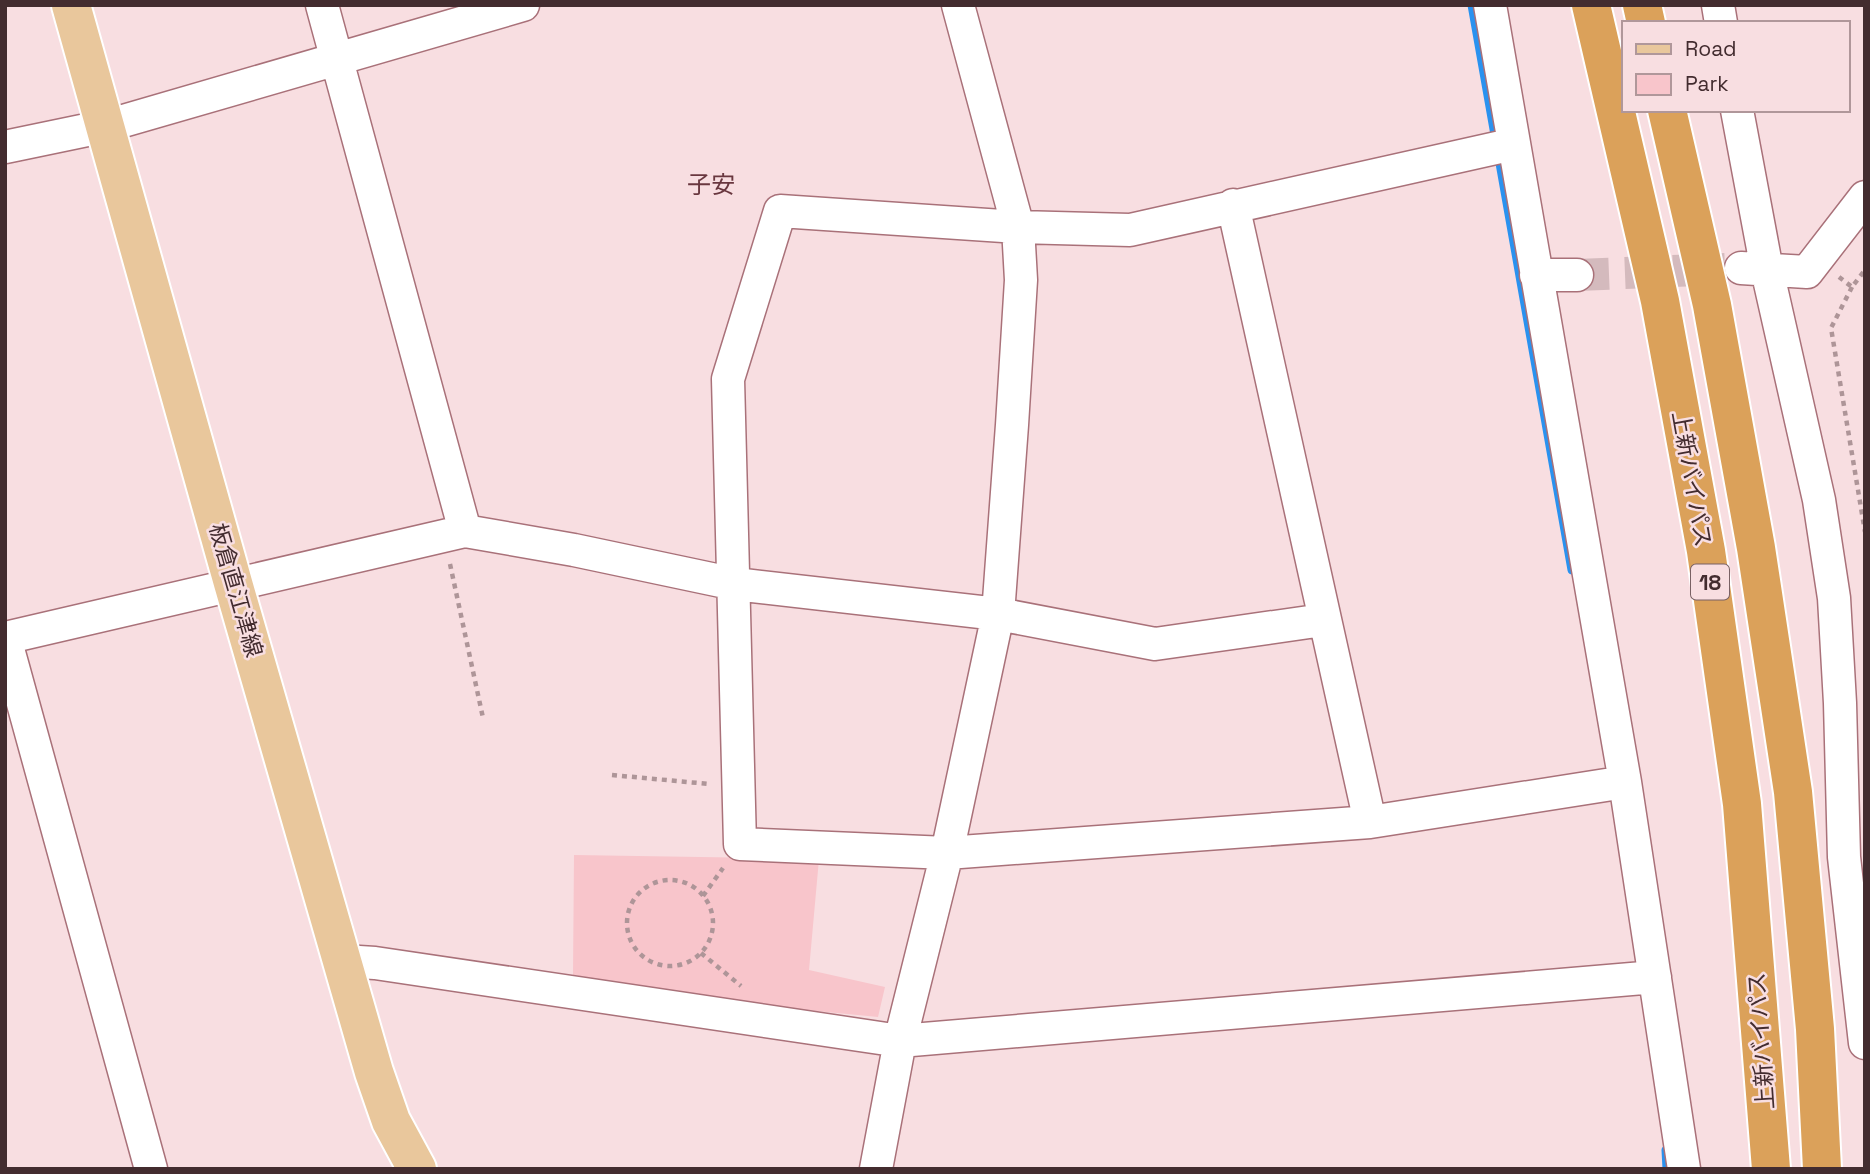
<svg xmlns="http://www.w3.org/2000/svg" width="1870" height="1174" viewBox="0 0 1870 1174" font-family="'Space Grotesk','Noto Sans JP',sans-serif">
<rect width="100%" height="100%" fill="#f8dee1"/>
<path fill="#f8c5cb" d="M574 855 819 859 809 970 885 987 878 1017 755 1005 573 975Z"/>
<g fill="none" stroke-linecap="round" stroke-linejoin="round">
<path stroke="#2a92ef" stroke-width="9" d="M1472 5 1572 570
M1666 1150 1667 1169"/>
<path stroke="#d4babd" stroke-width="32" stroke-dasharray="32 16" stroke-linecap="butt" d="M1577 275 1725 269"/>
<defs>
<path id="minor" d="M322 5 465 531
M1490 5 1625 782 1684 1169
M1718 5 1721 23
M1737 110 1767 270 1819 500 1834 598 1840 703 1844 857 1865 1043
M1514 144 1130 230 1018 227 780 211 728 379 740 844 947 853 1370 822 1625 782
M5 147 106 126 523 5
M1233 205 1370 822
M1741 268 1807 272 1865 197
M1536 275H1577
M5 638 465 531 574 550 735 584 998 614 1155 644 1323 620
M5 638 151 1169
M343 961 375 963 900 1041 1655 977
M876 1169 900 1041 947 853 998 614 1012 425 1021 280 1018 227 958 5"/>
<path id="major" d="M71 5 233 583 374 1072 391 1121 417 1169"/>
<path id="highway" d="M1591 5 1660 301 1706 551 1742 804 1771 1169
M1642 5 1646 23
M1667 110 1712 305 1756 548 1793 792 1815 1029 1822 1169"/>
</defs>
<use href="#minor" stroke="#a97179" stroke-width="35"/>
<use href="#major" stroke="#fff" stroke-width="42"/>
<use href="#highway" stroke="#fff" stroke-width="42"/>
<path stroke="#ae9598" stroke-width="4.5" stroke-dasharray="5 5" stroke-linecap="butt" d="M1839 277 1852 287 1865 270
M1852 287 1831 328 1865 532
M450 564 483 718
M612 775 709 784
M627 923a43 43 0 1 1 86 0a43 43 0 1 1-86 0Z
M703 896 723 868
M701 953 741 986"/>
<use href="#minor" stroke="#fff" stroke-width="32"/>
<use href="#major" stroke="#e9c79c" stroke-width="38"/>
<use href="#highway" stroke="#dba15a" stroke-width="38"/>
</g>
<g text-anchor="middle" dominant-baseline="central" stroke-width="5" stroke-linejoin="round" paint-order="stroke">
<rect fill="#f8dee1" stroke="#796164" stroke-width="2" x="1691" y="564.5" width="38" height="35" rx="5"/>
<g font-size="21" font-weight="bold" fill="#432c2f">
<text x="1710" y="582">18</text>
</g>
<g font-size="23" fill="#432c2f" stroke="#f8dee1">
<text transform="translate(1692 479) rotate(80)">上新バイパス</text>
<text transform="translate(236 590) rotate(74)">板倉直江津線</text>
<text transform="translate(1761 1041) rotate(-94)">上新バイパス</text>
</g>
<g font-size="24" fill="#69373f" stroke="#f8dee1">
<text x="711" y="184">子安</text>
</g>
</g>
<rect width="1870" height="1174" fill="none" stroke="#432c2f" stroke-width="14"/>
<rect x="1622" y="21" width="228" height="91" fill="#f8dee1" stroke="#b0979a" stroke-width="2"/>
<rect x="1636" y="44" width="35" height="10" fill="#e9c79c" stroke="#b0979a" stroke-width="2"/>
<text x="1685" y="56" font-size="21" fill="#432c2f">Road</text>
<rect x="1636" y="74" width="35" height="21" fill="#f8c5cb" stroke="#b0979a" stroke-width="2"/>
<text x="1685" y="91" font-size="21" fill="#432c2f">Park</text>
</svg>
